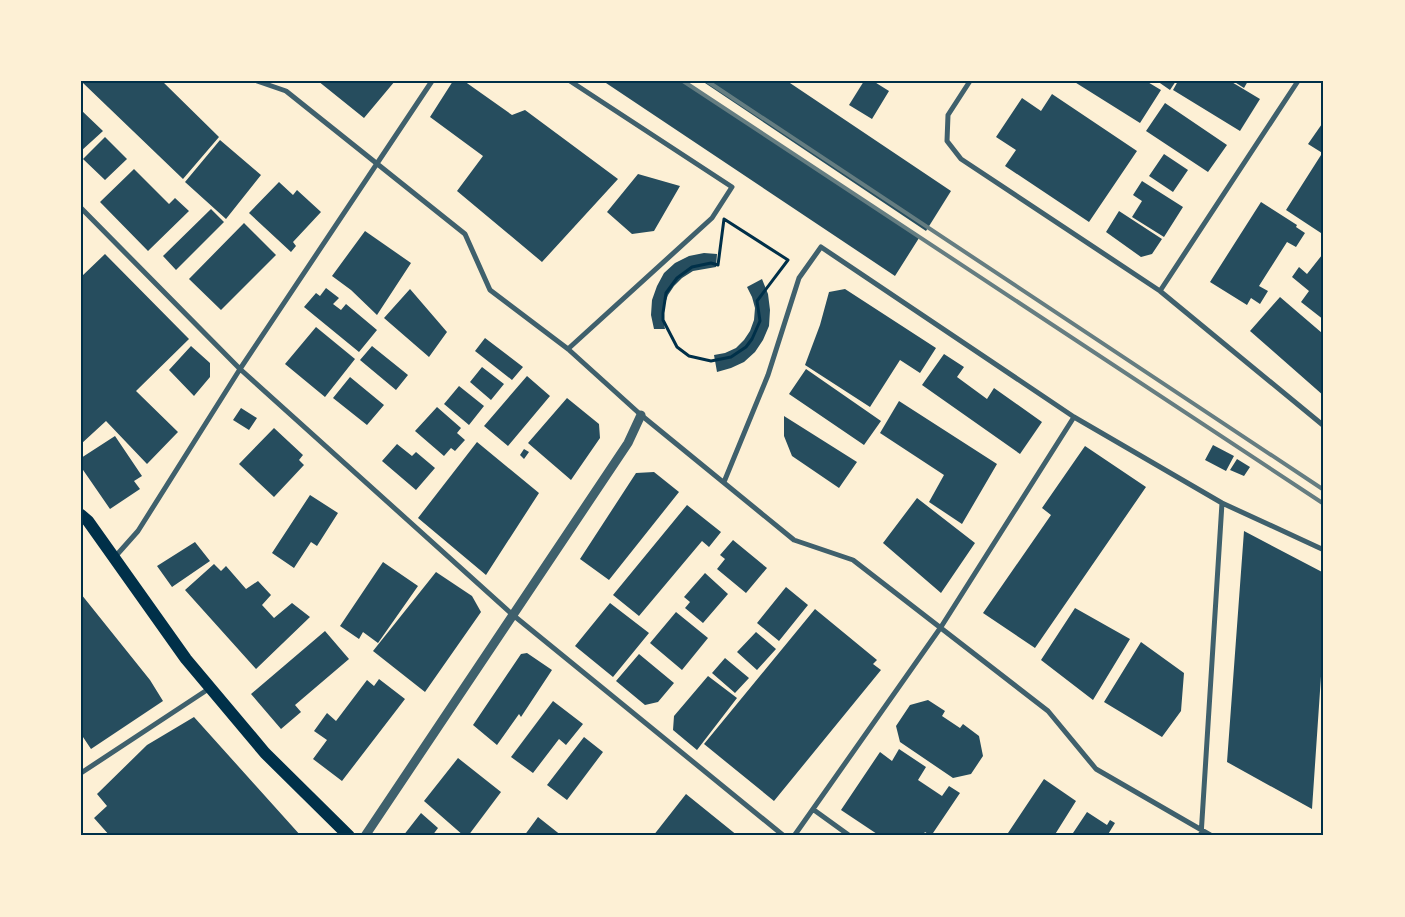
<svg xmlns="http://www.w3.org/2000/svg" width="1405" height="917" viewBox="0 0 1405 917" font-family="'Noto Serif',serif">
<rect width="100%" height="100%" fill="#fdf0d5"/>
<path fill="#264d5e" d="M86 81H162L219 137 183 179 83 83Z
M318 81H395L364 118Z
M453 81H464L512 115 525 110 618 179 542 262 457 191 483 156 430 117Z
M603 81H684L919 238 895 276Z
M702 81H787L951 191 926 231Z
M864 81H873L889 91 872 119 849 105Z
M1073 81H1146L1161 90 1140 123Z
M1157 81H1176L1170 90Z
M1178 81H1230L1260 99 1240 131 1173 90Z
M1233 81H1248L1244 88Z
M1052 94 1137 151 1089 222 1005 166 1016 150 996 137 1022 98 1041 111Z
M1165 103 1227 145 1208 172 1146 131Z
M81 110 103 131 81 151Z
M1324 121V154L1308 144Z
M105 137 127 159 105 180 83 159Z
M220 140 261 175 226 219 185 182Z
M1164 154 1188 170 1173 192 1149 176Z
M1321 155 1324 157V235L1286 210Z
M134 169 169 204 175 198 189 211 148 251 100 202Z
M638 174 680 186 654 231 632 234 607 212Z
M1142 181 1183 207 1164 237 1132 217 1142 201 1133 195Z
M279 182 293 195 297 190 321 212 293 242 296 246 291 252 249 213Z
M1261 202 1297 225 1296 227 1305 233 1296 247 1287 242 1259 286 1268 291 1260 304 1251 298 1247 305 1210 282Z
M211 209 224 222 176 270 163 256Z
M1119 211 1162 239 1152 254 1141 257 1106 232Z
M244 223 276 255 221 310 189 279Z
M365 231 411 263 377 315 351 290 332 276Z
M704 253 717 254 716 267 693 271 682 278 674 286 668 295 664 306 663 318 665 329H654L651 315 652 300 657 286 664 273 675 263 689 256Z
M105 254 189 339 136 391 178 432 147 464 106 421 81 444V277Z
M1322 255 1324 256V320L1301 302 1309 291 1292 277 1299 267 1307 274Z
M762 279 768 294 770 310 769 326 763 340 755 352 744 362 731 368 717 372 714 355 725 353 736 348 744 340 750 331 754 320 755 308 752 297 747 287Z
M326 288 339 298 333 304 341 310 346 304 377 330 359 352 304 307 316 293 320 296Z
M410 289 447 332 429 357 384 318Z
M845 289 936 348 920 373 900 360 870 407 805 365 820 325 829 292Z
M1280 297 1322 333 1324 332V396L1250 331Z
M316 327 355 359 325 397 285 364Z
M485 338 523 367 512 380 475 351Z
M191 346 210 363V377L194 396 169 370Z
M372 346 408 375 396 390 360 360Z
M944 354 964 367 957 377 987 399 994 388 1042 422 1020 454 922 385Z
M482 367 504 384 491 400 470 382Z
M806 369 881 421 864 445 789 394Z
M527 376 550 396 508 446 484 426Z
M350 377 384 405 367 425 333 398Z
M459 386 484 406 469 425 444 404Z
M567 398 599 424 600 438 571 480 528 443Z
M899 401 997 464 962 524 929 502 944 475 880 433Z
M437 407 461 428 457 433 465 440 455 451 451 448 444 456 415 431Z
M241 408 257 418 249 430 233 420Z
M784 416 857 462 839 488 792 456 784 436Z
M274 428 303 455 299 460 304 465 274 497 239 464Z
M115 436 142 476 134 481 140 489 110 509 81 467V458Z
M477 442 539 493 486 575 418 518Z
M397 444 412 456 416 452 435 468 416 490 382 461Z
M1213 445 1234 456 1226 471 1205 460Z
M1085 446 1146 487 1035 648 983 613 1051 515 1042 508Z
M524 449 529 452 524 459 520 455Z
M1237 459 1250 467 1244 476 1230 470Z
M654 472 679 492 609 580 580 559 636 473Z
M310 495 338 513 317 546 311 542 294 568 272 553Z
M917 498 975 543 941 593 883 543Z
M687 505 721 532 709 547 702 541 639 616 613 595Z
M1244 531 1324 573V632L1312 809 1227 762Z
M733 540 767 568 746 593 717 569 725 559 720 555Z
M195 542 210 561 172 587 157 566Z
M383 562 418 586 378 643 363 632 359 639 340 626Z
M214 564 221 571 226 566 246 589 258 581 271 595 262 605 274 618 292 603 310 617 256 669 185 590Z
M436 572 472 596 481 612 425 692 373 651Z
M705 573 728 594 703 623 685 608 690 602 684 597Z
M786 587 808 605 779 641 757 623Z
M81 594 150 680 163 701 91 749 81 734Z
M610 603 649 633 613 677 575 646Z
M1075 608 1130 639 1093 700 1041 660Z
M815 609 877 660 873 664 881 670 774 801 704 744Z
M676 612 708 638 682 670 650 643Z
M325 631 349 659 295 705 301 712 281 729 251 694Z
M756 632 776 649 757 670 737 652Z
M1141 642 1184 673 1181 711 1162 737 1104 702Z
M527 653 552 670 521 717 519 714 497 745 473 725 521 654Z
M639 654 674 683 658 702 645 705 616 681Z
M725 658 749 678 735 693 712 673Z
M708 676 737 698 697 750 673 730 674 716Z
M379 679 405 699 342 781 313 759 327 740 314 731 327 713 336 721 367 680 374 686Z
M928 700 945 711 942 716 960 728 963 724 979 736 983 756 971 774 953 778 900 742 896 726 910 705Z
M553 701 583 724 566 745 559 739 533 773 511 757Z
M194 717 301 836H110L94 818 107 806 97 794 147 745Z
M584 737 603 752 567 800 547 785Z
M899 749 926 767 918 780 942 796 949 786 960 793 931 836 925 832 922 836H880L841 810 880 752 892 761Z
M458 758 501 792 468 836H464L424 801Z
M1044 779 1076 801 1054 836H1006Z
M686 794 738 836H653Z
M1087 812 1107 825 1110 820 1115 823 1107 836H1071Z
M421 813 438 828 432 836H403Z
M538 817 562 836H524Z"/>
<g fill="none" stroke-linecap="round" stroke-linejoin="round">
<path stroke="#003049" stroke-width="3" d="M724 219 788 260 757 301 760 321 752 339 746 347 731 357 711 361 689 356 677 347 663 320V313L666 293 677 278 692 267 711 263 718 265Z"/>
<path stroke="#3f606c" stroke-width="5" d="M257 81 286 91 465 234 490 290 568 349 641 415 794 540 853 560 1048 711 1096 769 1212 836
M970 81 948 115 947 141 961 159 1160 291 1324 426
M81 208 240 369 513 615 784 836
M1160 291 1298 81
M568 349 712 218 732 187 570 81
M724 482 768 375 799 278 821 247 1074 417 1222 503 1324 550
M114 558 138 531 240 369 432 81
M81 773 210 688
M814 810 850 836
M794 836 941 627 1074 417
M1201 836 1222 503"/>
<path stroke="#3f606c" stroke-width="9" d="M365 836 628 443 641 415"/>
<path stroke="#003049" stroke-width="12" d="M81 515 88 521 186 659 265 753 349 836"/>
<path stroke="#657d81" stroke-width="4" d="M683 81 1324 504
M707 81 1324 490"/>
</g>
<rect width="1405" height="917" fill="none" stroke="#fdf0d5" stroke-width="165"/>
<rect x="82" y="82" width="1240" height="752" fill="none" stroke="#003049" stroke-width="2"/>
</svg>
